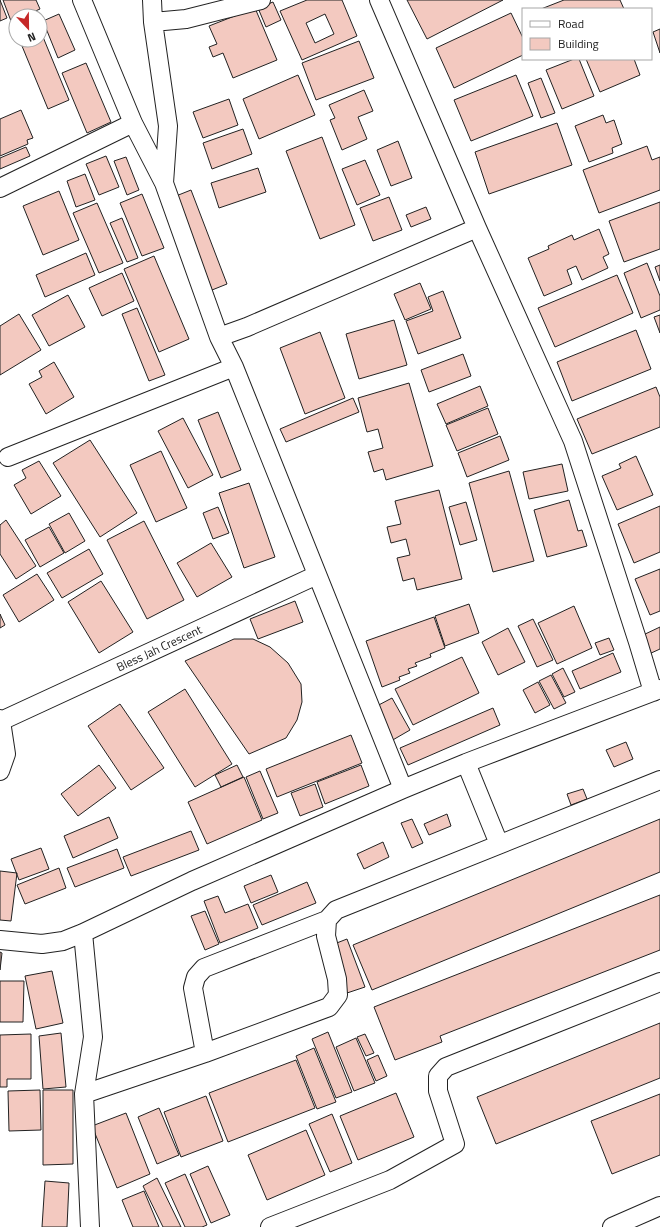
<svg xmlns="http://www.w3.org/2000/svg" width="660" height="1227" viewBox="0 0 660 1227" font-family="'Titillium Web',sans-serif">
<rect width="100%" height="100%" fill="#fff"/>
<path fill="#f3c9c0" stroke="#222" fill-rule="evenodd" d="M0 0 7 18 0 21Z
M3 0H36L40 9 24 16H16V19L11 21Z
M307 0H342L357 36 302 60 280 11ZM325 14 334 34 315 43 306 23Z
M407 0H503L427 39Z
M564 0H620L624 9H541Z
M273 2 281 20 266 27 258 8Z
M255 8 277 60 233 78 223 53 213 57 209 47 217 44 209 26Z
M511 13 523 38V55L454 88 436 48Z
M59 14 75 50 58 58 43 21Z
M660 29V53L653 32Z
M43 37 69 100 48 109 22 46 36 40H40V38Z
M359 41 374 78 316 100 302 63Z
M574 59H579L594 96 562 109 546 70Z
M586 59H634L640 75 600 92Z
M86 63 111 122 87 133 62 73Z
M298 75 315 115 259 139 243 99Z
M516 75 533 116 471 141 454 100Z
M541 78 555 113 541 118 528 83Z
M364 90 373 111 358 117 367 139 342 150 330 120 335 118 329 105Z
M229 99 238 125 203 138 193 112Z
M21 110 33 138 27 140 28 144 0 156V119Z
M603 115 606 123 614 120 622 144 612 148 613 153 589 162 575 126Z
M557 123 572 165 489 194 475 152Z
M243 129 252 154 212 169 203 143Z
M322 137 355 225 320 239 286 151Z
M398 141 412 178 391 186 377 150Z
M647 146 652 160 660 157V190L599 213 583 170Z
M26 147 30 156 0 169V158Z
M106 156 119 187 99 195 86 164Z
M126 157 139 190 127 195 114 161Z
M365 160 380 195 357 205 342 169Z
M258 168 266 192 219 208 211 183Z
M85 174 95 200 76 207 67 181Z
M191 190 227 284 212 290 176 196Z
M59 191 79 240 43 255 23 206Z
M142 194 164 248 142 256 120 203Z
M389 197 402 230 373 241 360 208Z
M660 202V249L624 262 609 221Z
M97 203 123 263 99 273 73 213Z
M426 207 431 219 411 227 406 215Z
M122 218 138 258 127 262 110 223Z
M599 229 609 254 603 257 608 268 582 280 576 266 567 270 572 284 544 296 528 258 549 249 548 246 572 235 574 240Z
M86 253 95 275 45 297 36 275Z
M154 256 189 339 159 352 124 269Z
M647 263 660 296V310L641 318 624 273Z
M660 265V281L655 267Z
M122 273 134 301 102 316 89 288Z
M617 275 633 313 555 347 538 308Z
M420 283 431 309 405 320 394 294Z
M443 291 461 338 418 354 406 321 433 311 428 297Z
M68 295 85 327 49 346 32 315Z
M137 308 165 375 149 381 122 314Z
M19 314 41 350 0 375V326Z
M660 315V333L654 317Z
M394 320 407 365 359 379 346 334Z
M636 330 651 369 572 401 557 362Z
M320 332 345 398 305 414 280 348Z
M463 354 471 376 429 392 421 370Z
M54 362 74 397 46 414 29 384 42 377 39 371Z
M409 383 433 466 386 480 383 469 374 472 368 452 383 448 378 429 367 432 358 398Z
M480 386 488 406 446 424 437 404Z
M656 387 660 397V427L592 454 577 419Z
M353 398 359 412 286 442 280 429Z
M488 408 498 434 457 451 446 425Z
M218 412 241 470 221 478 198 420Z
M183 418 213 475 188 488 158 431Z
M500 436 509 460 467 477 458 453Z
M90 440 137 513 100 537 53 463Z
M161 451 187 508 156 522 130 465Z
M636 456 653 495 617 510 602 476 621 468 619 464Z
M39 461 61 496 31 514 14 485 26 478 22 470Z
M562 464 568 491 529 499 523 472Z
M509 471 534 561 493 572 469 483Z
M249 483 275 557 244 568 219 493Z
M439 490 462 579 417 590 414 578 403 581 397 558 410 555 406 539 391 543 387 527 401 524 395 501Z
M569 500 578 531 582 530 587 546 547 557 534 510Z
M466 502 477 540 460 545 449 507Z
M660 506V552L634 563 618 524Z
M218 507 229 533 213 539 203 513Z
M69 513 85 541 65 553 49 524Z
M6 520 36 566 16 579 0 554V525Z
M144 521 184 600 147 619 107 540Z
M49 527 64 553 40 567 25 540Z
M211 543 232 577 197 597 177 563Z
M89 549 103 574 62 598 47 573Z
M660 569V611L650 615 635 579Z
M37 574 54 600 19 622 3 595Z
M101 581 133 632 99 653 68 602Z
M295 601 303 622 258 639 250 619Z
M469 604 479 633 445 646 435 616Z
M574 606 592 648 557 664 538 623Z
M0 614 5 625 0 628Z
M434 617 445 648 430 654 431 657 415 663 417 666 408 669 410 673 399 677 400 680 382 687 366 641Z
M533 619 553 660 537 667 518 626Z
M660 627V649L649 654 641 636Z
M508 628 525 662 498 675 482 642Z
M609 638 614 650 600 655 595 643Z
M234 639H253L270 647 288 663 301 684 302 702 297 720 286 738 249 754 185 661Z
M613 653 621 672 580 689 572 671Z
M462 657 479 693 413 725 395 689Z
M563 668 575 692 564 697 552 674Z
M551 675 566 703 554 709 539 681Z
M538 682 550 705 535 713 523 690Z
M185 689 232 764 195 787 148 712Z
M392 698 410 730 391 741 373 708Z
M120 704 164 768 131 790 88 726Z
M493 708 500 725 408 765 400 748Z
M351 735 362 763 277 797 266 769Z
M626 742 633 759 614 767 606 750Z
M99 765 116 788 78 816 61 794Z
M237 765 243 777 221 787 215 775Z
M361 765 369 786 325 804 317 782Z
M260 771 278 813 263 819 246 777Z
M244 777 262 820 207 844 188 802Z
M315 784 323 807 300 816 291 793Z
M583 789 587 799 571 805 567 794Z
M447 814 451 826 429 835 424 824Z
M109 817 118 838 73 858 64 836Z
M412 819 423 843 412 848 401 823Z
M660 819V872L372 990 353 945Z
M191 831 199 850 131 876 123 857Z
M383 842 389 857 364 869 357 854Z
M41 848 49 869 19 880 11 859Z
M117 849 124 868 75 887 67 868Z
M59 868 66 888 25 904 17 885Z
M0 871 17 873 11 921 0 920Z
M271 875 278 892 251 903 244 886Z
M307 882 316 903 262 925 253 905Z
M660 895V950L440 1036 442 1042 395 1060 374 1007Z
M218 896 225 913 248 904 258 928 220 943 204 901Z
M205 911 219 944 205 950 191 916Z
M347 939 365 987 347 993 329 946Z
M0 952 2 953 0 970Z
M52 971 63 1023 36 1029 25 976Z
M0 981H24L23 1022H0Z
M660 1023V1078L496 1144 477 1097Z
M328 1032 352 1092 336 1098 312 1039Z
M61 1033 66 1087 43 1089 39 1036Z
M31 1034V1079H7V1087H0V1035Z
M365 1034 374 1053 366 1056 357 1037Z
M356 1038 375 1083 354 1091 336 1047Z
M314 1048 336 1102 317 1109 296 1056Z
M378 1055 387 1076 376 1081 367 1060Z
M296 1060 315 1108 228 1142 209 1093Z
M40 1090 41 1130 9 1131 8 1091Z
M43 1090H73V1164L43 1165Z
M396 1093 414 1137 358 1160 340 1116Z
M660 1094V1155L612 1174 591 1121Z
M206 1096 223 1141 181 1157 164 1112Z
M159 1108 179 1155 157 1164 138 1117Z
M126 1113 150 1174 117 1188 92 1126Z
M332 1114 352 1163 330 1172 309 1124Z
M306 1130 325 1175 267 1200 248 1155Z
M208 1166 230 1215 211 1223 190 1174Z
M185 1174 207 1225 202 1227H185L165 1183Z
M157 1178 181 1227H163L143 1186Z
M45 1181 69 1183 67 1227H42Z
M144 1191 159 1227H133L122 1200Z"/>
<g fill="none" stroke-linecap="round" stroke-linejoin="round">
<defs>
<path id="minor" d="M82 0 133 123 164 183 219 337 234 367 403 789
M152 0 153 22 168 126 164 183
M379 0 477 228 573 441 638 642 653 692
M153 22 186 19 261 0
M0 188 133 123
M219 337 247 327 477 228
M8 457 234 367
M0 719 1 721 6 754 0 771
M1 721 317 575
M466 763 499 844
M83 933 93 1037 84 1094 90 1227
M0 940 42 944 63 941 83 933 192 881 403 789 466 763 660 689
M205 1053 193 988 196 977 204 968 327 920
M84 1094 205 1053 329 1007 338 995 337 979 326 936 327 920 336 910 660 780
M270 1227 390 1180 455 1144 438 1091V1076L446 1067 660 982
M612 1227 660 1206"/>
</defs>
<use href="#minor" stroke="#222" stroke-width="20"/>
<use href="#minor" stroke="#fff" stroke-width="18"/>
</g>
<g text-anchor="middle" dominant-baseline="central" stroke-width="3" stroke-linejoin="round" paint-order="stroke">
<g font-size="12" fill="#222" stroke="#fff">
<text transform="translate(159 648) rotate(-25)">Bless Jah Crescent</text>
</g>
</g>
<rect x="522" y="8" width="130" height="52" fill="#ffffff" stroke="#a7a7a7"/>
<rect x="530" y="21" width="20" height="6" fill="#ffffff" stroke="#a7a7a7"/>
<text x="558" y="28" font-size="12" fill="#222222">Road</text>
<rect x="530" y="38" width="20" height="12" fill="#f3c9c0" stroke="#a7a7a7"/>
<text x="558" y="48" font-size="12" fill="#222222">Building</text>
<g transform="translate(28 28) rotate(158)"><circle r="19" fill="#ffffff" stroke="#a7a7a7"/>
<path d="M0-3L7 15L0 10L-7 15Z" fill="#c62828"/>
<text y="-6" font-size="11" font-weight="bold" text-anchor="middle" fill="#222222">N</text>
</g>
</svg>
